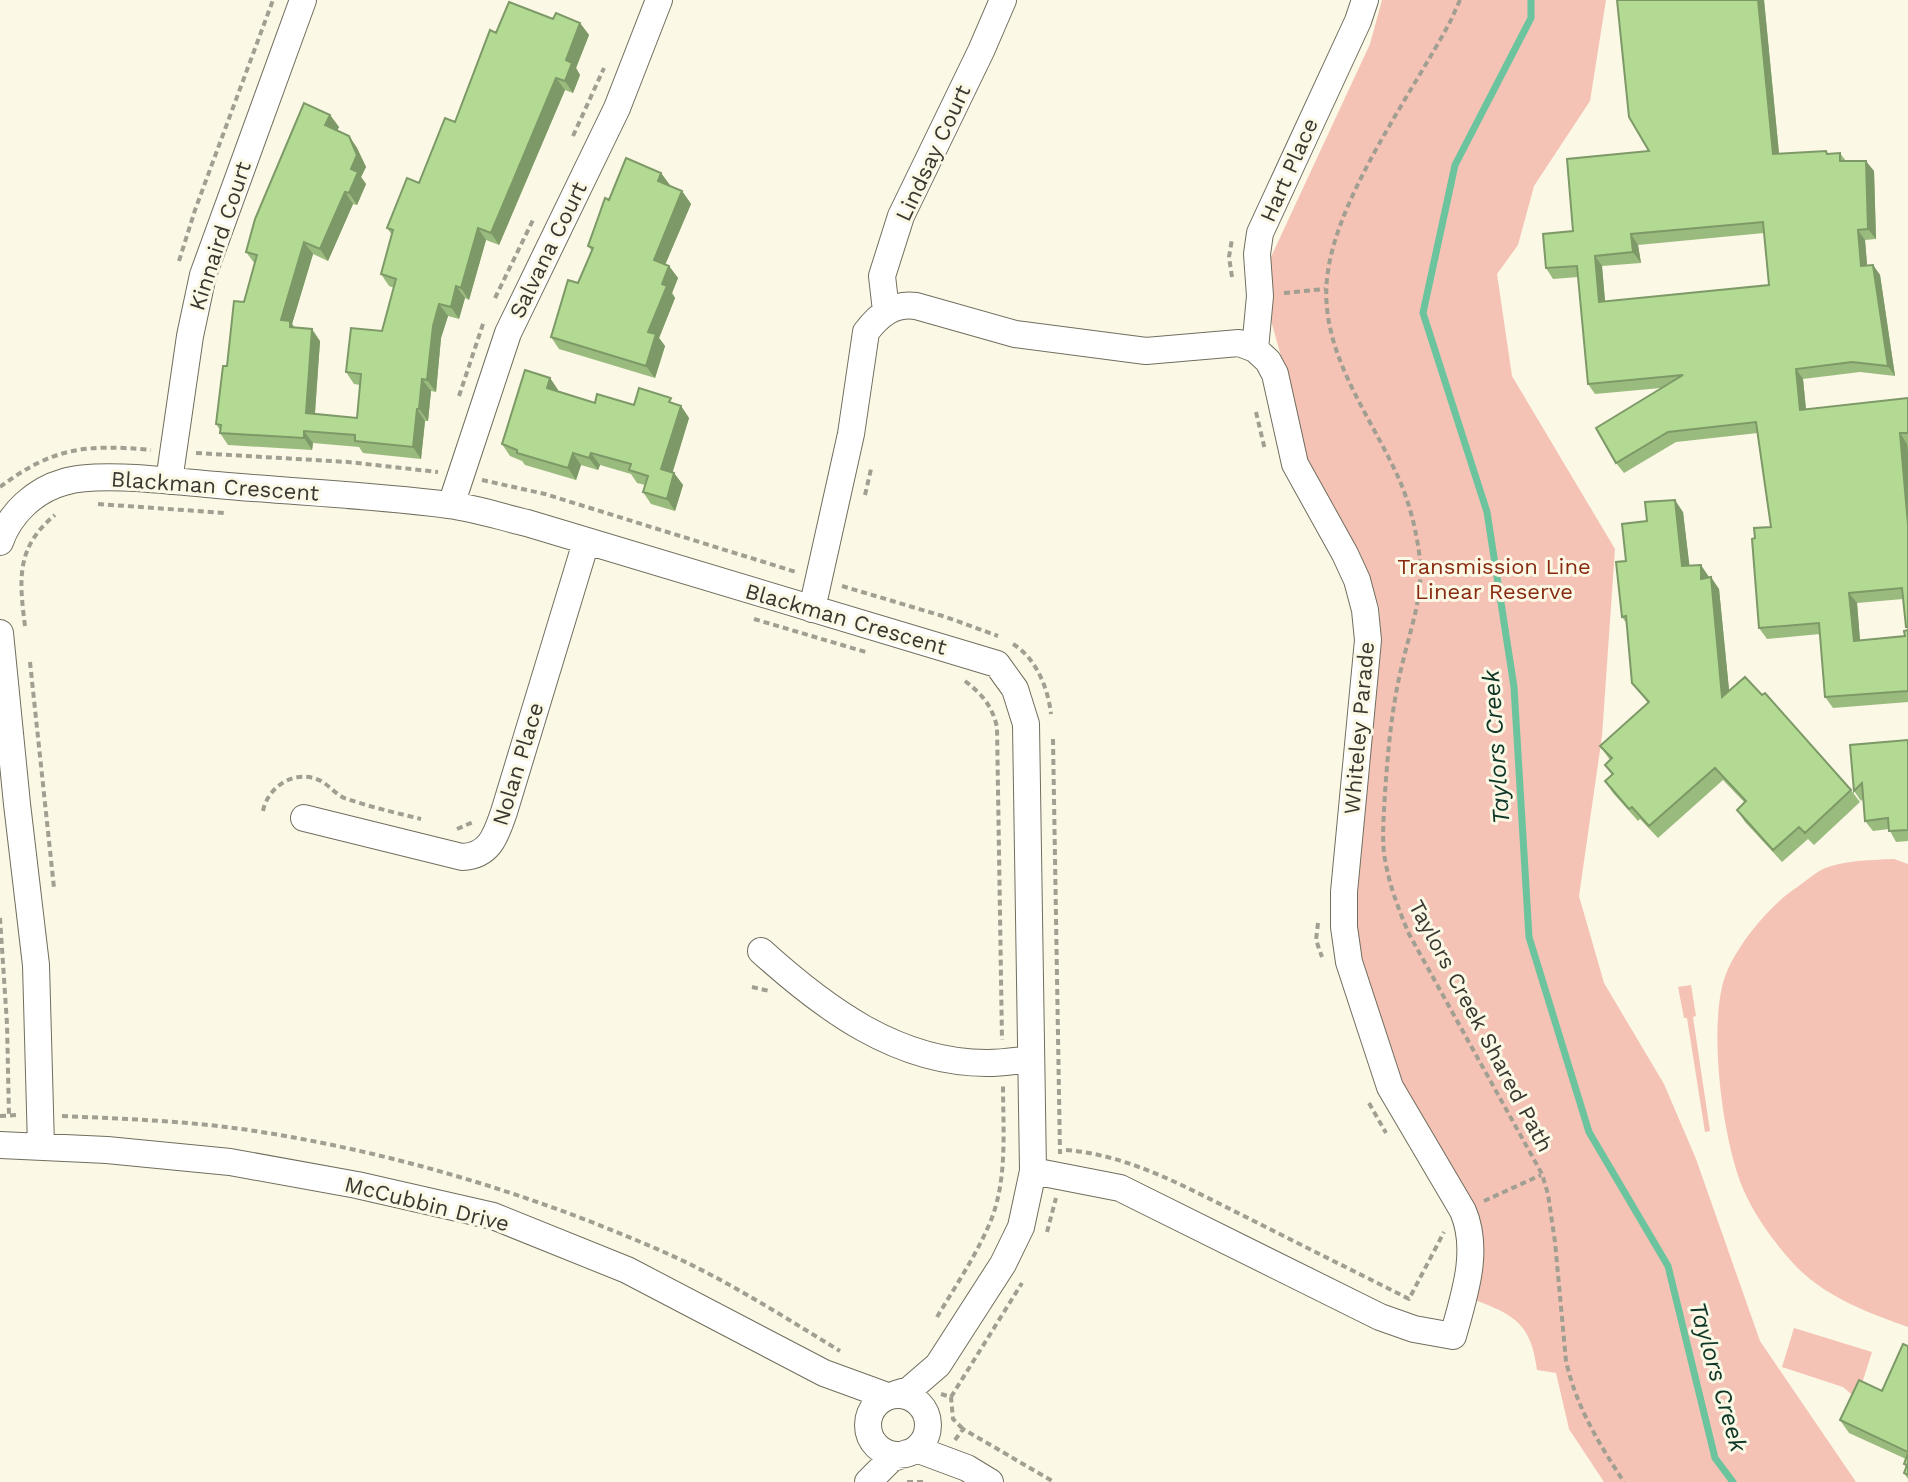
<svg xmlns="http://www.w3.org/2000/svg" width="1908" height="1482" viewBox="0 0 1908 1482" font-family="'Work Sans',sans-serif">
<rect width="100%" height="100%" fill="#fbf8e5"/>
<path fill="#f4c3b6" d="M1382 0H1606L1590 101 1534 186 1518 245 1497 274 1512 376 1615 549 1602 736 1579 896 1604 983 1664 1084 1696 1159 1760 1341 1856 1482H1604L1569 1429 1556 1373 1537 1370C1531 1324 1515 1315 1475 1300L1483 1239 1480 1220 1400 1081 1362 967 1357 939 1356 908 1381 636 1379 607 1362 559 1314 476 1299 443 1286 374 1270 317 1271 257 1370 44Z
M1894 859 1908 864V1327C1868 1313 1821 1295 1792 1262 1774 1242 1755 1216 1744 1191 1723 1143 1710 1039 1722 987 1729 954 1766 909 1793 890 1804 883 1816 871 1828 867 1849 860 1872 860 1894 859Z
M1691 985 1696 1016 1693 1017 1710 1131 1705 1132 1687 1018H1684L1678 987Z
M1794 1328 1872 1352 1857 1399 1843 1387 1782 1367Z"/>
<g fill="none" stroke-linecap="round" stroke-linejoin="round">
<path stroke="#6bc49d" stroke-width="7" d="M1531 0V18L1455 165 1423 313 1487 512 1514 687 1529 937 1589 1132 1668 1266 1715 1458 1733 1482"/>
<defs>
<path id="minor" d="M886 311 882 276 901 216 981 51 1003 0
M1255 349 1260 296 1257 254 1260 233 1358 21 1365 0
M169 481 190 336 203 275 303 0
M451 505 508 333 617 108 659 0
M0 542C10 513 35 490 64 482 100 471 178 482 217 485 294 492 373 495 449 505 475 508 501 517 527 523L997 664 1015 689 1026 724 1033 1171 1021 1227 1003 1264 938 1365 909 1390 896 1394
M812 609 851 434 866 332C879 315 893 303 916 306L1015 334 1146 351 1239 343 1255 349 1268 361 1275 374 1295 464 1345 554 1357 580 1365 610 1368 640 1344 892V927L1349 962 1390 1087 1463 1211C1480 1251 1464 1296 1453 1336L1414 1329 1380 1317 1120 1188 1033 1171
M0 633 17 804 36 965 41 1146
M304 818 462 857C490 856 496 835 504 812L586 542
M761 951C824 1008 897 1063 987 1063 1001 1063 1016 1061 1030 1059
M0 1145 107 1150 230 1162 357 1185 493 1216 627 1270 824 1373 887 1396
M868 1425a30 30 0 1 1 60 0a30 30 0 1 1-60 0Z
M916 1449 967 1468 990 1482
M868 1482 891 1459 907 1453"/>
</defs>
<use href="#minor" stroke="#716e5e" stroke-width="28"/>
<path stroke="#a19f91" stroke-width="4" stroke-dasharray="6 4" stroke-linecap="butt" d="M1460 0 1450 22C1412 93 1339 194 1328 271 1316 348 1369 412 1399 479 1410 504 1417 533 1420 560 1423 596 1411 627 1403 661 1392 704 1388 749 1385 793 1384 813 1382 833 1384 853 1388 882 1398 908 1409 934L1542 1174 1548 1194 1555 1242 1566 1361C1576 1406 1599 1444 1624 1482
M573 136 604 68
M179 261 195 210 273 0
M1232 277 1229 257 1232 239
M1284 293 1325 289
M495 298 533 220
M459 396 484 321
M1256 412 1265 450
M196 453 348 462 438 472
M482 480 545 494 796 572
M0 487C53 447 87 444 151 450
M865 495 871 469
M98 504 225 513
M842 586 946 617 998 636
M754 619 869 653
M25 626C19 579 16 547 55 515
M1013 644C1036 658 1048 688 1051 714
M30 662 54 888
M965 681C983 695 992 706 997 727L1002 1040
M1053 739 1060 1154
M263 811C268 786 296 768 321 781 330 786 337 796 347 799 371 807 396 813 421 819
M457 829 473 822
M0 918 7 1024 9 1116
M1318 923 1316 940 1322 957
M752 987 769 991
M1369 1103 1386 1133
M0 1116 18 1115
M62 1116C127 1119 192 1121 255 1131 397 1153 535 1195 666 1253 727 1280 784 1317 840 1351
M1066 1150C1130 1155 1187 1188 1244 1216 1299 1244 1354 1271 1409 1299L1444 1232
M1484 1201 1541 1175
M1047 1232 1056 1198
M937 1317C955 1287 975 1257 989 1225 1008 1182 1003 1131 1003 1085
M941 1394 951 1397 953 1419 963 1429
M951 1397 1022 1283
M955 1440 963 1429 1054 1482
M907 1482H924"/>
<use href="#minor" stroke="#fff" stroke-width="26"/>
</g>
<path fill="#9abb7e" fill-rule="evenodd" d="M1617 0H1764L1779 153H1840L1846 161 1874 171 1876 239 1865 240 1867 265H1873L1880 275 1895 376 1860 372 1803 379 1806 409 1908 398V630L1906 627 1903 599 1857 603 1860 641 1905 636 1908 630V702L1833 708 1825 697 1820 634 1767 639 1759 628 1755 538 1771 527 1758 433 1676 442 1624 473 1616 463 1661 388 1595 394 1588 384 1578 277 1553 279 1546 268 1573 231 1649 151ZM1764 233 1769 285 1605 302 1602 266 1641 263 1638 245Z
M553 19 580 23 589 35 576 68 580 75 573 93 565 90 499 245 486 240 469 300 465 298 459 319 448 316 441 338 436 392 431 391 428 421H425L421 459 363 453 359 447 313 443 312 450 228 445 220 433V430L216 424 227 366 255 264 246 252 330 115 339 127 337 130 349 136 357 148 366 167 361 177 366 184 357 205 353 204 328 261 313 254 292 324 295 328 320 341 315 414 357 418 360 385 354 384 346 372 382 331 394 288 389 286 381 274 392 235 387 228 419 183 455 122 496 33Z
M661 173 670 186 682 191 691 204 665 265 669 266 678 278 672 293 675 298 659 338 665 346 655 378 559 349 551 337 578 283 592 251 588 246Z
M550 378 558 390V391L595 403 634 405 675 404 681 406 689 418 672 473H674L683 485 675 511 651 504 643 492 645 485 637 483 631 474 600 465 598 470 581 465 576 480 525 465 522 461 510 456 502 444Z
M1683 512 1689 565 1709 577 1719 589 1729 691 1851 790 1860 802 1814 845 1808 839 1782 862 1745 822 1737 810 1745 803 1723 780 1658 838 1640 819 1638 821 1613 793 1605 781 1612 775 1605 765 1610 760 1600 746 1648 703 1632 683 1627 624 1622 617 1626 561 1647 521Z
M1908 740V841L1896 842 1889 829 1873 831 1865 821 1863 799 1861 801 1854 791Z
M1908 1346V1479L1904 1473 1906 1467 1904 1464 1906 1459 1849 1433 1840 1420 1882 1391Z"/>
<path fill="#7d9967" d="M1758 0H1764L1780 164 1773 154Z
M580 23 589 35 576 68 580 75 573 93 565 81 566 60Z
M556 78 565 90 499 245 491 233Z
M330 115 339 127 334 137 325 125Z
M349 136 357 148 366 167 361 177 366 184 357 205 349 193 351 169Z
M1866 161 1874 171 1876 239 1868 229Z
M661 173 670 185 667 193 658 181Z
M682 191 691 204 662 272 654 260Z
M345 192 353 204 328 261 320 249Z
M478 228 486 240 469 300 461 288Z
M1858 230 1865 240 1868 276 1861 266Z
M1631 234 1638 245 1641 263 1633 252Z
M304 242 313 254 292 324 298 333 281 320Z
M1595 256 1602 266 1606 312 1599 302Z
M1873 265 1880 275 1895 376 1888 366Z
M669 266 678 278 672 293 675 298 659 338 665 346 655 378 646 366 648 332 662 284Z
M456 286 465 298 459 319 451 307Z
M439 304 448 316 441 338 436 392 427 380 433 326Z
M312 329 320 341 314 425 306 413Z
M1796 369 1803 379 1807 420 1800 410Z
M550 378 558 390 555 400 547 388Z
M422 379 431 391 428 421 419 409Z
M681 406 689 418 670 481 661 469Z
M417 409 425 421 421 459 413 447Z
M304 431 313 443 312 450 304 438Z
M1900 433 1907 444 1908 451V525Z
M573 453 581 465 576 480 568 468Z
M591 453 600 465 598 470 589 458Z
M674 473 683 485 675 511 667 499Z
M1675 500 1683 512 1691 578 1682 566Z
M1701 565 1709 577 1701 579Z
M1711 577 1719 589 1731 709 1722 697Z
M1849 593 1857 603 1861 652 1854 641Z"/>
<path fill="#b3da93" stroke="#7d9967" stroke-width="2" fill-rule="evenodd" d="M1617 0H1758L1773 154 1826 151 1827 154 1840 153V161H1866L1868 229 1858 230 1861 266 1873 265 1888 366 1852 362 1796 369 1800 410 1908 398V433H1900L1908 525V627H1906L1902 588 1849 593 1854 641 1905 636 1904 631 1908 630V691L1825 697 1819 623 1759 628 1752 539 1755 538 1754 528 1771 527 1756 422 1668 432 1616 463 1596 428 1683 375 1588 384 1577 266 1546 268 1543 234 1573 231 1567 159 1649 151 1629 117ZM1763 222 1769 285 1599 302 1595 256 1633 252 1631 234Z
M509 2 553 19 556 13 580 23 566 60 572 63 565 81 556 78 491 233 478 228 461 288 456 286 451 307 439 304 433 326 427 380 422 379 419 409H417L413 447 355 441V435L304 431V438L220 433 221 425 216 424 223 366H227L234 301 244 302 257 255 246 252 255 219 304 103 330 115 325 125 349 136 357 155 351 169 358 172 349 193 345 192 320 249 304 242 281 320 290 321V327L312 329 306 413 357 418 361 374 346 372 351 328 382 331 396 279 381 274 393 230 387 228 407 178 419 183 445 118 455 122 490 30 496 33Z
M626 158 661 173 658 181 682 191 654 260 669 266 662 284 667 286 648 332 656 334 646 366 551 337 568 280 578 283 593 248 588 246 598 218 605 198 609 200Z
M525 370 550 378 547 388 595 403 597 394 634 405 639 388 671 398 669 402 681 406 661 469 674 473 667 499 643 492 648 476 629 470 631 464 591 453 589 458 573 453 568 468 517 453V450L502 444Z
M1675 500 1682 566 1701 565V579L1711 577 1722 697 1745 677 1762 695 1765 693 1851 790 1805 833 1799 827 1773 850 1737 810 1746 801 1715 768 1649 826 1632 807 1629 809 1605 781 1613 774 1605 765 1612 758 1600 746 1649 702 1632 683 1626 616 1622 617 1616 562 1626 561 1622 524 1647 521 1645 502Z
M1908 740V830L1889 831 1888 818 1865 821 1862 783 1854 791 1850 745Z
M1903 1344 1908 1346V1452L1840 1420 1859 1380 1882 1391Z
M1908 1453V1475L1904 1473 1907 1465 1904 1464Z"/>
<g text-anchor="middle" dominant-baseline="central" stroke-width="6" stroke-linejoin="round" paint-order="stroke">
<g font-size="22" fill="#383730" stroke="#fbf8e5">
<text transform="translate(933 153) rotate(-65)">Lindsay Court</text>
<text transform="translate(1289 170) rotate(-66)">Hart Place</text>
<text transform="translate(220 236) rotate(-72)">Kinnaird Court</text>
<text transform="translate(548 250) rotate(-64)">Salvana Court</text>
<text transform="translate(215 486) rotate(4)">Blackman Crescent</text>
<text transform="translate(846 619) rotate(16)">Blackman Crescent</text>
<text transform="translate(1359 728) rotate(-85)">Whiteley Parade</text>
<text transform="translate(518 764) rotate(-73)">Nolan Place</text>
<text transform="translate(1481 1026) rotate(62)">Taylors Creek Shared Path</text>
<text transform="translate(427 1204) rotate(14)">McCubbin Drive</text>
</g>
<g font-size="22" fill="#882a10" stroke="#fbf8e5">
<text x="1494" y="566">Transmission Line<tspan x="1494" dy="25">Linear Reserve</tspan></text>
</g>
<g font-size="24" font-style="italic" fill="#0d3626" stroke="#fbf8e5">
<text transform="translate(1496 747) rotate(-94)">Taylors Creek</text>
<text transform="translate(1718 1377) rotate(74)">Taylors Creek</text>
</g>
</g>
</svg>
